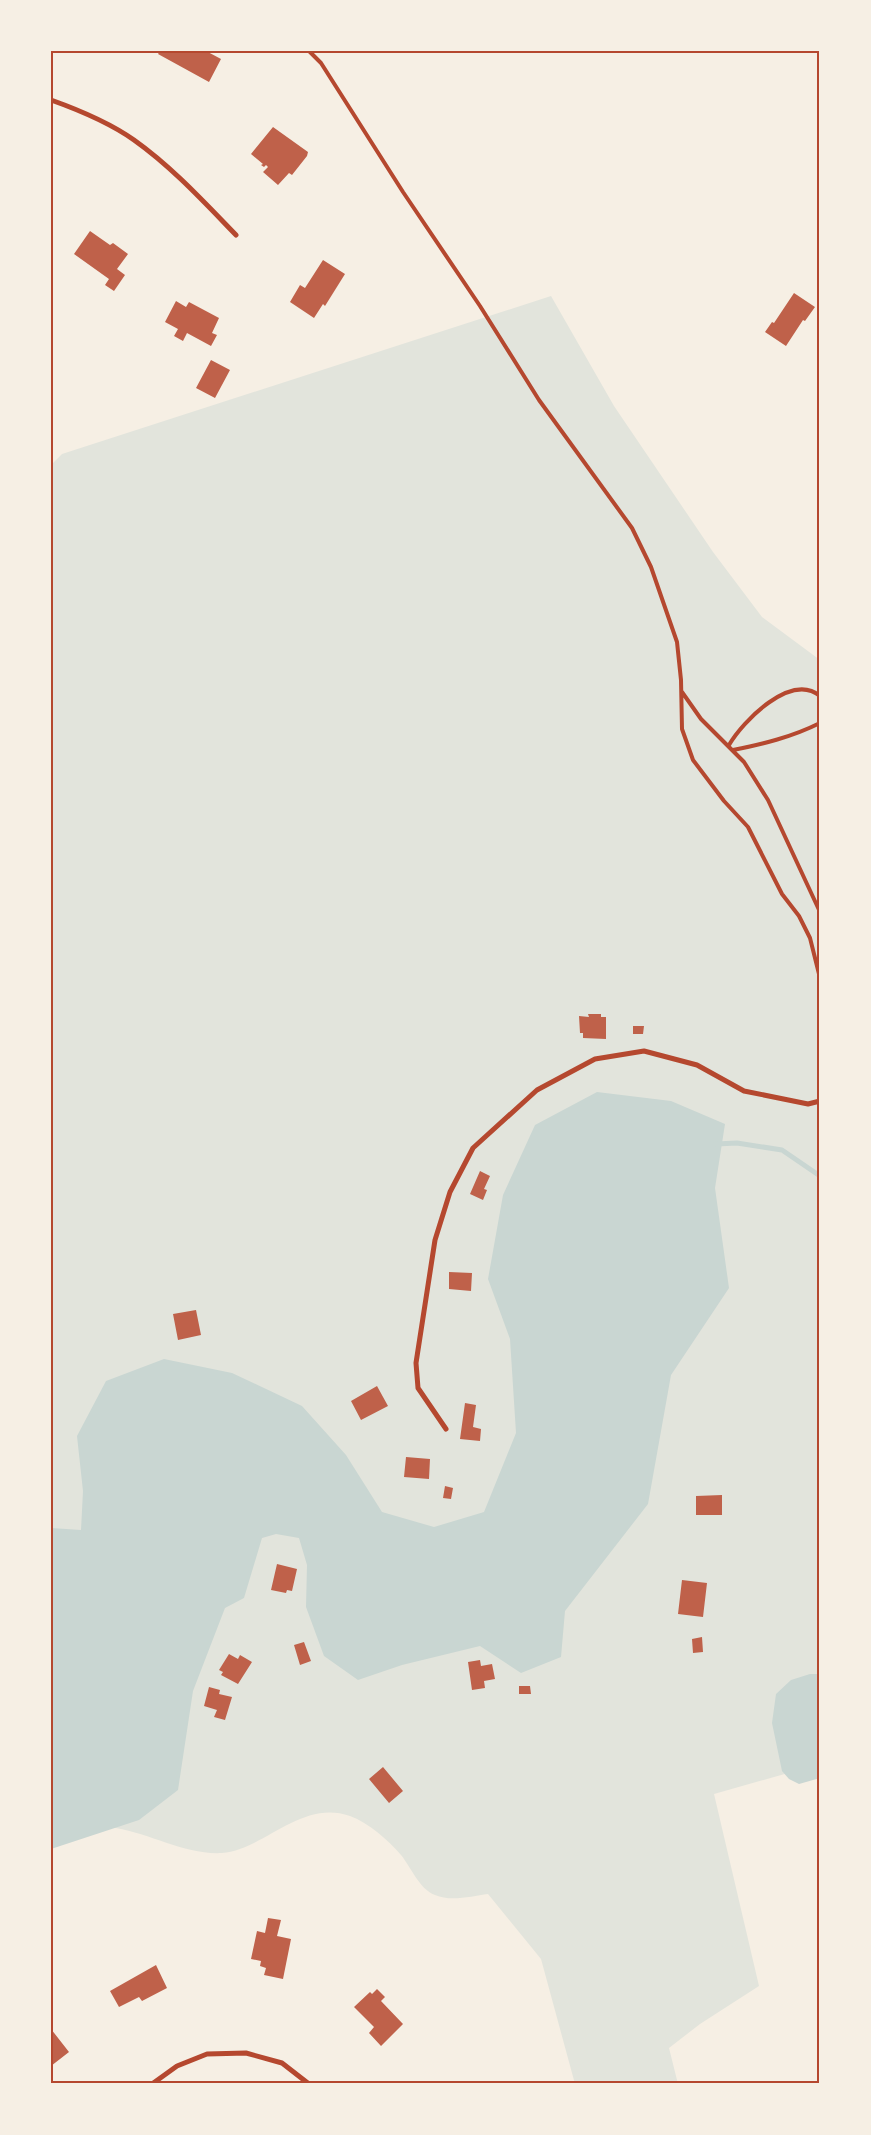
<svg xmlns="http://www.w3.org/2000/svg" width="871" height="2135" viewBox="0 0 871 2135" font-family="'Varela Round',sans-serif">
<rect width="100%" height="100%" fill="#f6efe4"/>
<path fill="#e2e4dc" d="M551 296 614 406 713 552 762 617 820 660V1764L714 1794 759 1986 700 2024 669 2048 678 2084H575L541 1959 488 1894C472 1896 451 1902 435 1895 419 1889 411 1867 401 1855 388 1840 369 1823 350 1816 301 1799 264 1850 222 1853 186 1855 151 1834 116 1828 98 1825 70 1831 51 1833V465L62 454Z"/>
<path fill="#c9d6d2" d="M597 1092 671 1101 725 1124 715 1188 729 1288 671 1375 648 1504 565 1611 561 1657 521 1673 480 1646 402 1665 358 1680 324 1656 306 1607 307 1565 299 1538 276 1534 262 1538 244 1598 225 1608 193 1691 178 1790 139 1820 51 1849V1528L81 1530 83 1491 77 1436 106 1381 164 1359 232 1373 302 1406 346 1455 382 1512 434 1527 484 1512 516 1433 510 1339 488 1279 503 1195 535 1125Z
M810 1674H820V1778L799 1784 789 1779 782 1771 772 1723 776 1694 791 1680Z"/>
<g fill="none" stroke-linecap="round" stroke-linejoin="round">
<path stroke="#c9d6d2" stroke-width="5" d="M716 1144 737 1143 782 1150 820 1176"/>
</g>
<path fill="#bf614a" d="M160 51H206L221 59 209 82 158 54Z
M273 127 308 152 307 156 292 175 289 173 278 185 263 172 268 167 266 165 264 167 261 165 263 164 251 154Z
M90 231 110 245 113 243 128 254 117 269 125 275 114 291 105 285 109 279 74 254Z
M323 260 345 274 325 306 323 304 314 318 290 302 300 285 305 288Z
M794 293 815 307 805 321 803 320 786 346 765 332 772 322 774 323Z
M176 301 186 307 189 302 219 318 212 333 217 335 211 346 187 333 183 341 174 336 178 329 165 322Z
M211 360 230 370 215 398 196 388Z
M588 1014H601V1017H606V1039L583 1038V1033H580L579 1016 589 1017Z
M633 1026H644L643 1034H633Z
M480 1171 490 1176 484 1189 487 1190 483 1200 470 1194Z
M449 1272 472 1273 471 1291 449 1289Z
M196 1310 201 1335 178 1340 173 1314Z
M377 1386 388 1406 361 1420 351 1401Z
M465 1403 476 1405 473 1427 481 1429 480 1441 460 1439Z
M406 1457 430 1459 429 1479 404 1477Z
M445 1486 453 1488 451 1499 443 1498Z
M722 1495V1515H696V1496Z
M277 1564 297 1569 292 1591 287 1590 286 1593 271 1590Z
M682 1580 707 1583 703 1617 678 1614Z
M702 1637 703 1652 693 1653 692 1639Z
M304 1642 311 1661 300 1665 294 1645Z
M229 1654 238 1659 240 1655 252 1662 238 1684 221 1675 223 1672 219 1670Z
M480 1660 481 1666 492 1664 495 1679 484 1681 485 1688 472 1690 468 1662Z
M519 1686H530L531 1694H519Z
M209 1687 220 1690 219 1694 232 1697 225 1720 214 1717 217 1710 204 1706Z
M383 1767 403 1791 389 1803 369 1779Z
M268 1918 281 1920 277 1936 291 1939 283 1979 264 1975 266 1968 260 1966 261 1961 251 1959 257 1931 265 1933Z
M156 1965 167 1988 142 2001 139 1997 119 2007 110 1991Z
M377 1989 385 1997 381 2001 403 2024 381 2046 369 2033 374 2027 354 2007 370 1992 372 1994Z
M51 2029 69 2052 51 2066Z"/>
<g fill="none" stroke-linecap="round" stroke-linejoin="round">
<path stroke="#b5482f" stroke-width="4" d="M309 51 321 63 403 192 480 306 539 400 632 528 651 567 677 642 681 680 682 729 693 760 724 801 748 827 782 894 799 916 810 938 820 978
M682 692 701 719 744 762 768 800 820 912
M729 745C743 721 791 672 820 696
M733 750C763 744 792 737 820 723"/>
<path stroke="#b5482f" stroke-width="5" d="M51 100C79 110 110 123 134 140 172 167 204 202 236 235
M446 1429 418 1388 416 1363 435 1240 450 1192 473 1148 537 1090 595 1059 644 1051 697 1065 744 1091 808 1104 820 1101
M152 2084 177 2066 207 2054 246 2053 282 2063 309 2084"/>
</g>
<rect width="871" height="2135" fill="none" stroke="#f6efe4" stroke-width="105"/>
<rect x="52" y="52" width="766" height="2030" fill="none" stroke="#b5482f" stroke-width="2"/>
</svg>
